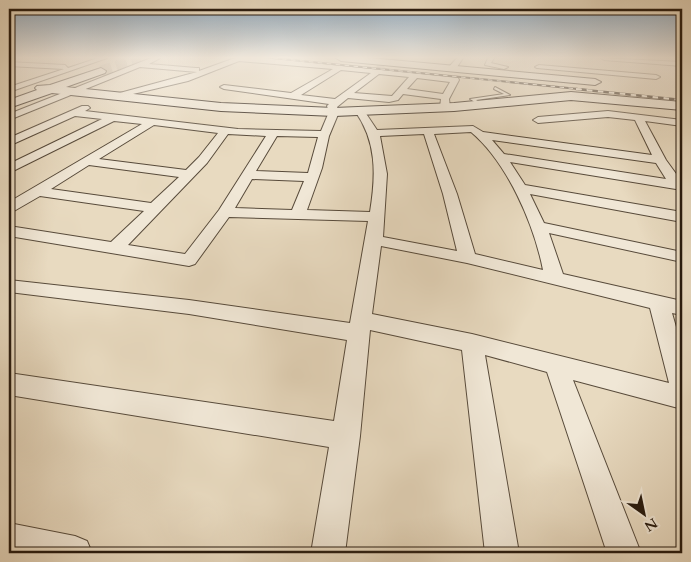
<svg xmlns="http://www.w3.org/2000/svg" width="691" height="562" viewBox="0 0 691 562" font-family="Cardo,serif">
<rect width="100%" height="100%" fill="#e8dac0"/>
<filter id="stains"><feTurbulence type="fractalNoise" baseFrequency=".004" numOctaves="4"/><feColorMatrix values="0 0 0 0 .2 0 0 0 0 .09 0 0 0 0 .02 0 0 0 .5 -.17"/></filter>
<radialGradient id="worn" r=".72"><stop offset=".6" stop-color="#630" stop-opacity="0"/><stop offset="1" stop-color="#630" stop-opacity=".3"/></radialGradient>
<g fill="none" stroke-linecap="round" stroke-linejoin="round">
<path stroke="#c2b49d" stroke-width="8" stroke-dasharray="8 4" stroke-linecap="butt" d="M378 69 384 66"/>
<path stroke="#c2b49d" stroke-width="11" stroke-dasharray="11 5" stroke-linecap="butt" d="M101 71 140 58"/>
<defs>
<path id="lane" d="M495 87 510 95 476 100 483 104 481 106 470 99 504 94 494 89Z"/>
<path id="street" d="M98 58H107L9 92V87L64 69 9 66V62L65 65 68 68Z
M151 58H160L149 64 196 68H199V71L235 58H264L458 78 459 80 449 99 450 107 445 110 440 107 441 99 403 94 398 100 389 102 348 98 337 107 339 112 329 136 322 168 307 210 370 212C376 175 377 142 355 111L360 108 363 109 377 130 473 126 483 132 652 155 635 120 608 117 538 123 533 120 538 117 608 111 682 120V126L645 121 666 160 682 182V190L510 162 525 185 682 212V222L530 194 544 223 682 252V262L549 233 563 274 682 301V315L672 313 682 348V409L573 380 641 553H607L547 372 485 355 519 553H485L462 350 370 330 360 436 345 553H311L329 447 9 395V373L334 421 347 340 189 314 9 292V280L189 300 350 323 368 221 229 217 195 264 189 266 9 236V226L111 242 144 211 40 196 14 211 9 212V202L142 124 114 121 9 173V164L102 119 75 116 13 144 9 145V138L82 106H88L90 108 85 111 238 129 321 131 329 112 327 106 329 104 224 89 220 87 224 85 291 93 333 69 239 61 188 81 116 98V94L197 72 140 67 9 120V114ZM341 70 371 73 335 99 301 95ZM379 74 409 77 392 96 354 93ZM417 78 450 82 443 94 407 89ZM154 125 218 133 199 157 186 170 99 159ZM471 132C507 162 534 224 543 270L475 254 457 194 434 134ZM228 134 266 136 219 210 185 254 128 245 207 163ZM424 134 443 194 457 251 383 237 387 174 380 136ZM277 136 318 137 308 173 256 171ZM492 140 656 163 666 179 504 154ZM89 165 179 177 151 203 51 189ZM252 179 304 181 292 210 235 208ZM381 246 467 263 650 308 669 383 472 334 372 314Z
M457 58H463L455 70H449L448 68Z
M488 58H494L491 63 508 67 504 69 485 65Z
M601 58 682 62V66L604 60Z
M539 65 656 75 660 77 656 79 537 68 535 67Z
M9 523 75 536 87 541 92 553H9Z"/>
<path id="secondary" d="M336 58H370L595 79 601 82 595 85 341 61Z
M101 68 106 71 105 73 66 87 221 103 334 108 454 103 571 92 682 102V110L571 100 454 111 334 116 221 111 52 93 9 108V100L37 90 35 88 37 86 50 85Z"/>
</defs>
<use href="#lane" stroke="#584b3b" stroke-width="2"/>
<use href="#street" stroke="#584b3b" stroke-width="2"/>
<use href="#secondary" stroke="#281b0f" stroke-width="2"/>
<use href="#lane" fill="#f0e7d6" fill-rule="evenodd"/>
<use href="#street" fill="#f0e7d6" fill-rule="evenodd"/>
<use href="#secondary" fill="#f0e7d6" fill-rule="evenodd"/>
<defs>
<path id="rail-far1" d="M273 58 588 90"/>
<path id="rail" d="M576 89 682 100"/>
</defs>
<use href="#rail-far1" stroke="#281b0f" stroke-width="2"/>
<use href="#rail" stroke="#281b0f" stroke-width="2.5"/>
<use href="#rail-far1" stroke="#f0e7d6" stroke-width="1" stroke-dasharray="4.5" stroke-linecap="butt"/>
<use href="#rail" stroke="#f0e7d6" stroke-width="2" stroke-dasharray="5.5" stroke-linecap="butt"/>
</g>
<linearGradient id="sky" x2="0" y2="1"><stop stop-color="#8ea9c0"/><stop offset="0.42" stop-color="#f5eee3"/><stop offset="1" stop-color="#f5eee3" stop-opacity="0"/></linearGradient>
<rect width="691" height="137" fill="url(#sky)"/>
<rect width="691" height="562" fill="none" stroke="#e8dac0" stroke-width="30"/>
<rect x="10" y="10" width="671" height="542" fill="none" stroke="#281b0f" stroke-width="2.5"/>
<rect x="15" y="15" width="661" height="532" fill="none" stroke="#281b0f"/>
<g transform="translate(644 514) rotate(147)" stroke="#f0e7d6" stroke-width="4" paint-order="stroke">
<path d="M0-4L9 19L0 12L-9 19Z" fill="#281b0f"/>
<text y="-8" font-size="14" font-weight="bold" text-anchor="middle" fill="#281b0f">N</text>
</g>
<rect width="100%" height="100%" filter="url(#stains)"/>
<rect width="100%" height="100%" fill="url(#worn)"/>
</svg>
